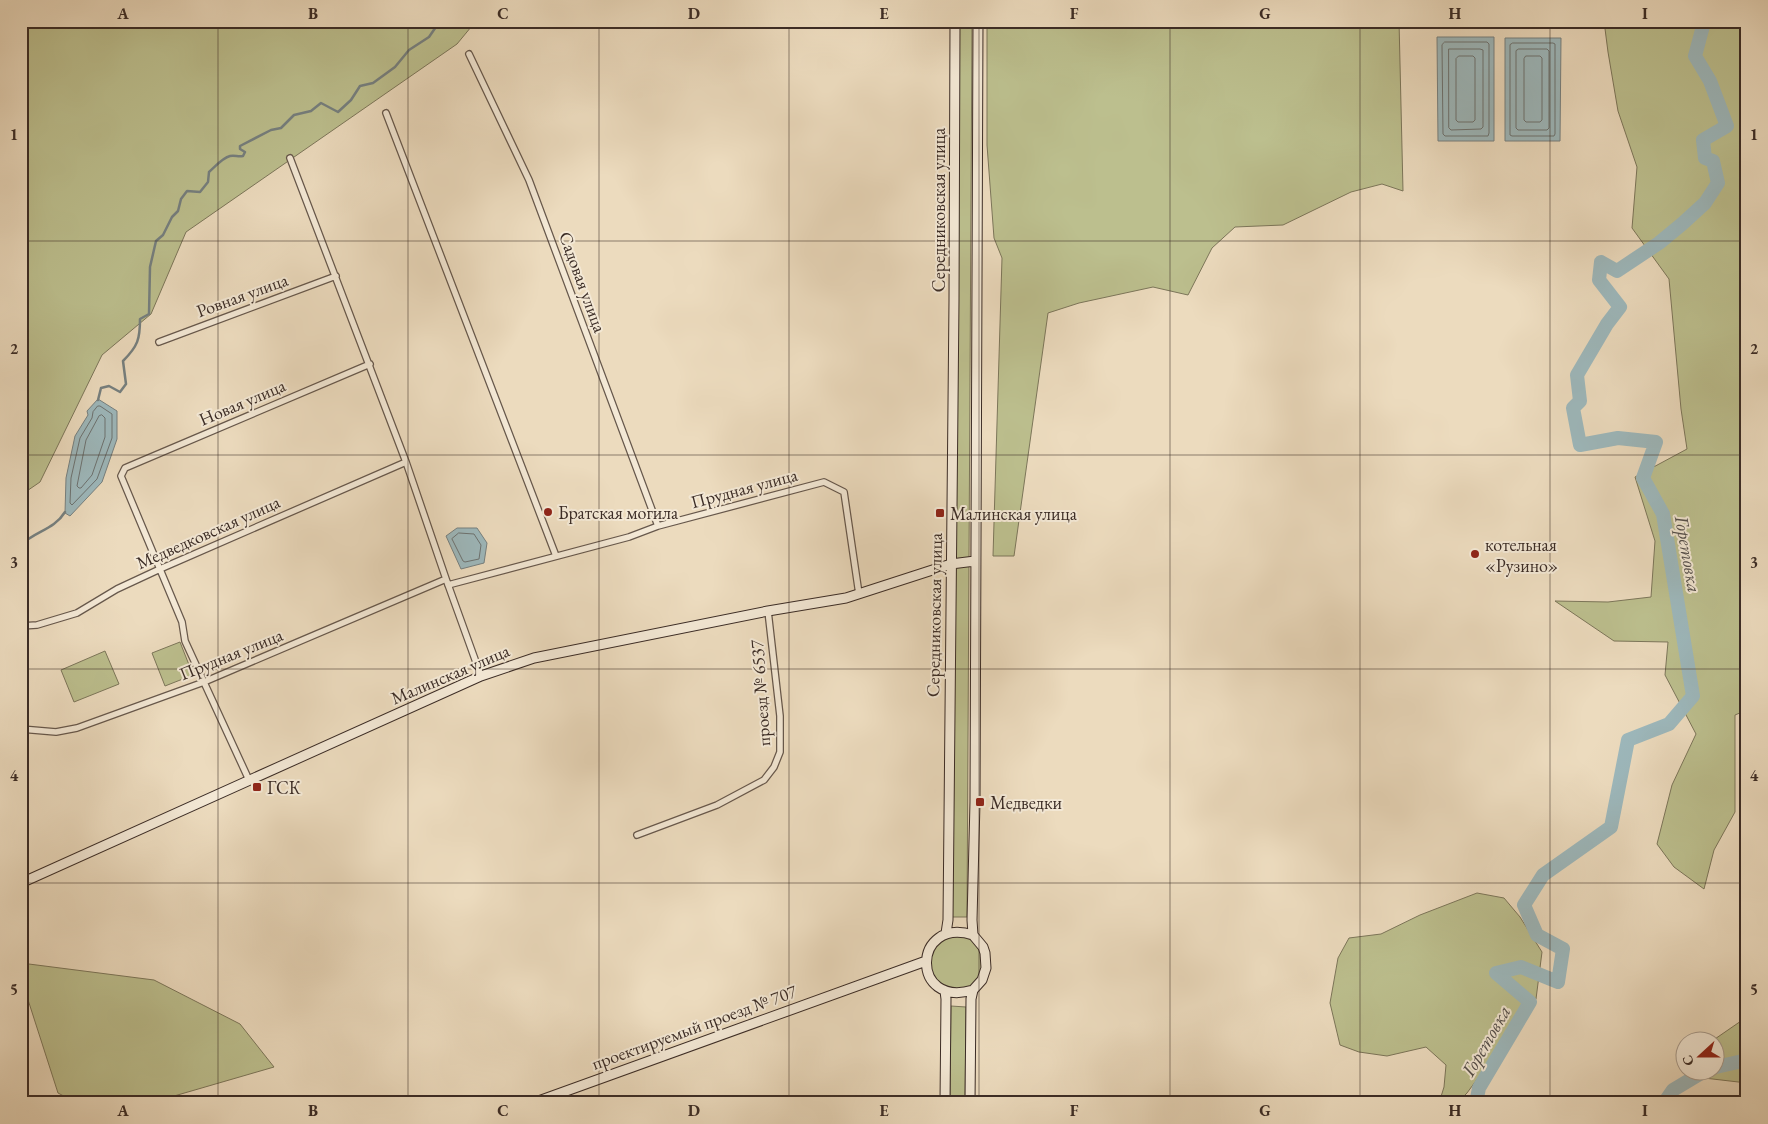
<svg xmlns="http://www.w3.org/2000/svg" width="1768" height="1124" viewBox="0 0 1768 1124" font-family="'EB Garamond',serif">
<rect width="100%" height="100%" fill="#ecdbbe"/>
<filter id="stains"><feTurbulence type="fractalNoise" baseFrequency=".004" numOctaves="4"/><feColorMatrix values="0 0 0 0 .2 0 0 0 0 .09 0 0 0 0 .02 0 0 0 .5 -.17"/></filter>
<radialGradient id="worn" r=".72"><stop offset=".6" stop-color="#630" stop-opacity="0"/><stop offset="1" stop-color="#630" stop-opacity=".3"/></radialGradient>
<path fill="#bcbf8e" stroke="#7c765a" d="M21 21H476L457 44 186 232 151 314 102 355 40 482 21 495Z
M958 21H972L967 917H952Z
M987 21H1399L1403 191 1382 184 1351 192 1283 225 1235 227 1212 248 1188 295 1153 287 1079 303 1048 313 1014 556H993L1002 258 994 238 987 145Z
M1604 21H1747V710L1735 715V812L1714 850 1704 889 1674 867 1657 844 1672 785 1696 734 1665 675 1668 642 1614 641 1555 601 1608 602 1651 597 1655 541 1635 477 1687 449 1681 409 1669 279 1632 228 1637 167 1618 111 1608 52Z
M180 642 193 675 165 686 152 653Z
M105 651 119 684 74 702 61 670Z
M1477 893 1504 898 1520 917 1542 952 1536 999 1467 1093 1457 1103H1439L1444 1087 1446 1065 1426 1047 1387 1056 1359 1052 1340 1045 1330 1003 1338 958 1349 938 1381 934 1420 915Z
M930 963a27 27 0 1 1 54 0a27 27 0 1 1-54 0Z
M21 963 154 980 240 1024 274 1067 150 1103H77L58 1093 21 978Z
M951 1006 966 1007 965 1103H950Z
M1741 1021 1747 1025V1083L1704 1078 1699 1072H1716V1042L1712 1041Z"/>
<path fill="#9db8bc" stroke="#768080" d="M1437 37H1494V141H1438Z
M1505 38H1561L1560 141H1505Z
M98 399 117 411V439L102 482 70 516 65 513 66 478 75 436 88 415 87 411Z
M457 528H477L487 543 484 563 461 569 446 536Z"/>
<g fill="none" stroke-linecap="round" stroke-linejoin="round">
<path stroke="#6c7271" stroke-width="1" d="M1445 42H1487L1489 44V133L1488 136H1445L1443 134 1442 45Z
M1513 43H1553L1555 44V134L1554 136H1512L1510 135V45Z
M1449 49H1480L1483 50V127L1481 129 1451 130 1449 128Z
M1519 49H1547L1549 51V128L1547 130H1518L1516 128V51Z
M1459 56H1473L1475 58V120L1473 122H1458L1456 120V59Z
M1526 56H1540L1542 58V120L1540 122H1526L1524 120V59Z
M98 406H100L112 414V438L97 479 72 505 70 503 71 478 80 438 92 418 93 412Z
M102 415 105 418V437L92 475 81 488H79L77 486 86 440 99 416Z
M459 533 474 534 481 545 479 559 465 562 463 561 452 539Z"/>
<path stroke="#768080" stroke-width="2.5" d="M98 400 101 388 109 386 120 392 126 384 123 361C138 346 140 339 140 319L149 314 150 267 156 241 163 235 172 217 178 211 181 199 187 191 200 192 208 182 209 172C215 167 222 158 230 156 235 155 238 157 243 156L245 152 240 149V146L271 130 281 128 294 115 311 111 321 103 338 112 351 100 360 86 373 83 395 67 409 50 429 37 440 21
M21 545C35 531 54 530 65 512"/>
<path stroke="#9db8bc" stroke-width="14" d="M1716 1067 1747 1060
M1476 1103 1479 1088 1530 1002 1496 973 1521 967 1558 982 1563 949 1537 935 1524 905 1543 875 1611 827 1628 740 1669 724 1693 696 1663 514 1643 478 1656 442 1618 438 1580 445 1573 408 1580 401 1577 375 1607 324 1620 307 1599 280 1601 262 1617 271 1659 243 1682 224 1705 203 1718 183 1713 161 1705 158 1703 140 1727 126 1710 81 1695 56 1703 26 1702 21
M1664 1103 1673 1090 1703 1072"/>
<defs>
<path id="street" d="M469 54 529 180 658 526
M386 113 556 556
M290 158 406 462 446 579 481 676
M159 342 336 276
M448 585 629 537 658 526 824 482 844 492 859 594
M21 626 37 625 77 613 117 589 160 569 406 462
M21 729 56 732 77 728 204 682 446 579
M249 780 185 641 182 622 121 476 125 468 370 364
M637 835 717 805 764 780 774 767 780 752V716L768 611"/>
<path id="secondary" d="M21 883 481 676 534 658 768 611 846 598 951 564 975 561
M946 933 948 920 954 300 955 21
M973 935C912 916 910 1009 973 990
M945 991 946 999 945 1103
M533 1103 926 961
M970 1103 971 999 973 990 982 980 986 968 985 953 983 947 973 935 972 920 975 802 978 21"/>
</defs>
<use href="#street" stroke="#67584c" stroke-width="8"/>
<use href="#secondary" stroke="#3b2c26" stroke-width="11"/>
<use href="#street" stroke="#f3e8d5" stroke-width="5.5"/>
<use href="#secondary" stroke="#f3e8d5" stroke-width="9"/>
</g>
<path fill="none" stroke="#3b2c26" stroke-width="1" stroke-opacity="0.55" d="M218 21V1103M408 21V1103M599 21V1103M789 21V1103M979 21V1103M1170 21V1103M1360 21V1103M1550 21V1103M21 241H1747M21 455H1747M21 669H1747M21 883H1747"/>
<g fill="#8f2418" stroke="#f3e8d5" stroke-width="2">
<circle cx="548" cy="512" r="5"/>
<rect x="935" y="508" width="10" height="10" rx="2.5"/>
<circle cx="1475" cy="554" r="5"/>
<rect x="252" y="782" width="10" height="10" rx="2.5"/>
<rect x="975" y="797" width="10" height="10" rx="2.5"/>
</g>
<g text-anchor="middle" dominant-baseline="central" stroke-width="4" stroke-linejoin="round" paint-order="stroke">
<g font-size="18" fill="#3b2c26" stroke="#f3e8d5">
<text transform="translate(938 210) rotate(-90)">Середниковская улица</text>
<text transform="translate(583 282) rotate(70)">Садовая улица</text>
<text transform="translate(242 295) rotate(-20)">Ровная улица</text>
<text transform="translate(242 402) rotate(-23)">Новая улица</text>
<text transform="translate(744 488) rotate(-15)">Прудная улица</text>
<text transform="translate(208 532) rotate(-24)">Медведковская улица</text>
<text transform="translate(934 615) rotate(-89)">Середниковская улица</text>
<text transform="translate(231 654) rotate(-22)">Прудная улица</text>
<text transform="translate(450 674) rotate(-23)">Малинская улица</text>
<text transform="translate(760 693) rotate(-94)">проезд № 6537</text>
<text transform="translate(694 1027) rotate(-20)">проектируемый проезд № 707</text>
</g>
<g font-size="18" fill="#3b2c26" stroke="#f3e8d5" text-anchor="start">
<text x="558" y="512">Братская могила</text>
<text x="950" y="513">Малинская улица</text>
<text x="1485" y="544">котельная<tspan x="1485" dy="21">«Рузино»</tspan></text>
<text x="267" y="787">ГСК</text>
<text x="990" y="802">Медведки</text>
</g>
<g font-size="19" font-style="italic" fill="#544f4c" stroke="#f3e8d5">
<text transform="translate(1688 554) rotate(80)">Горетовка</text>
<text transform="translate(1486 1041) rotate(-60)">Горетовка</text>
</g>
</g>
<rect width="1768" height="1124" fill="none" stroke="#ecdbbe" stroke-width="55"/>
<g transform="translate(1700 1056) rotate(249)"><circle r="24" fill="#f3e8d5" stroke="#a99d8f"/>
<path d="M0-4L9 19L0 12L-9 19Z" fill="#8f2418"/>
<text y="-8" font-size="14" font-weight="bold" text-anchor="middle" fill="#3b2c26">С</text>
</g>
<rect x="28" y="28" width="1712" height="1068" fill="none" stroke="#3b2c26" stroke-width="2"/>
<g font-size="16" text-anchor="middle" font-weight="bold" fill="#3b2c26">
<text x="123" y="19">A</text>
<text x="313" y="19">B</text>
<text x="503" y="19">C</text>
<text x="694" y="19">D</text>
<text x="884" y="19">E</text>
<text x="1074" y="19">F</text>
<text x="1265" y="19">G</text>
<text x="1455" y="19">H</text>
<text x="1645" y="19">I</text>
<text x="14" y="140">1</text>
<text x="1754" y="140">1</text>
<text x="14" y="354">2</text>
<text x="1754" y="354">2</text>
<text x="14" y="568">3</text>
<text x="1754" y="568">3</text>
<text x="14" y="781">4</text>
<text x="1754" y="781">4</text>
<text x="14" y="995">5</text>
<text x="1754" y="995">5</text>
<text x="123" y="1116">A</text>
<text x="313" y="1116">B</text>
<text x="503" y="1116">C</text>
<text x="694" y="1116">D</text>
<text x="884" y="1116">E</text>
<text x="1074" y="1116">F</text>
<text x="1265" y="1116">G</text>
<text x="1455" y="1116">H</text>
<text x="1645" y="1116">I</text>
</g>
<rect width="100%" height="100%" filter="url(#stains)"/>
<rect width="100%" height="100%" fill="url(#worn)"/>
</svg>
